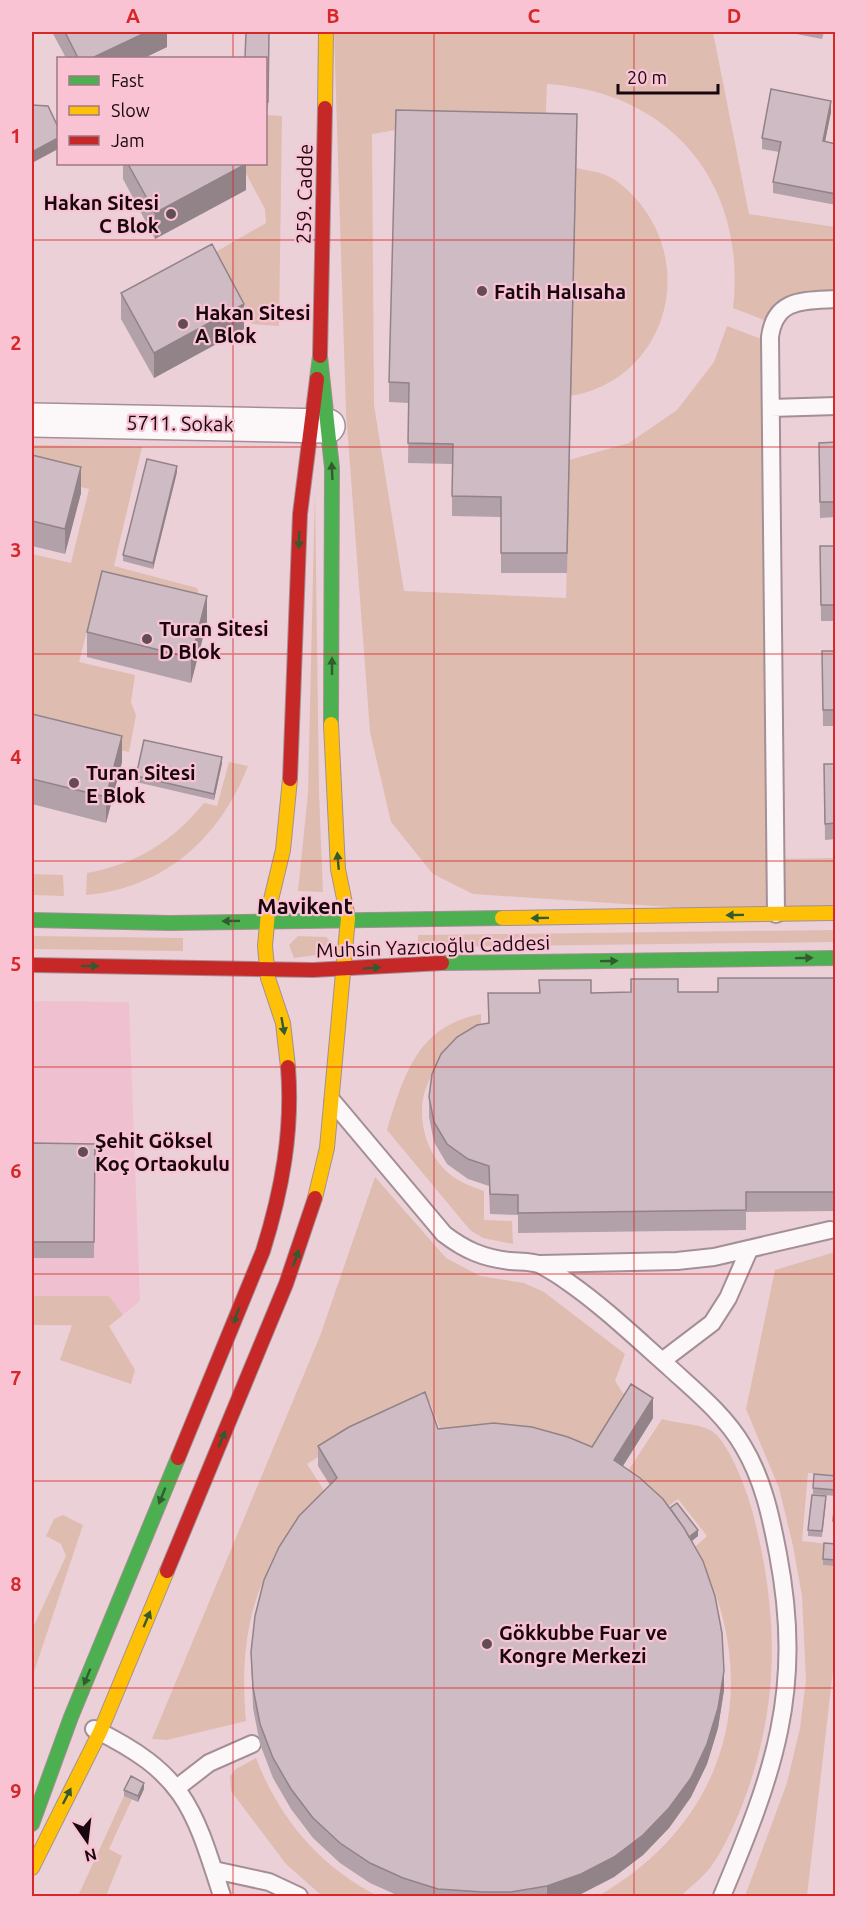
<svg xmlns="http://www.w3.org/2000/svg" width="867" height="1928" viewBox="0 0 867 1928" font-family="Ubuntu,sans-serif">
<rect width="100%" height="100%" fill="#ecd0d8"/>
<path fill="#efc1d0" d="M32 1001 129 1002 140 1301 109 1326 32 1325Z"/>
<path fill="#dfbcb0" d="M334 32H713L749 214 835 227V299L818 300 772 323 733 308C747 184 672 92 547 84L545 133 396 130 372 134 374 405 404 591 566 598 569 460 629 443 677 410 714 362 727 326 769 342 777 859 835 858V913L776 914 473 894 433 874 391 822 370 732 346 412Z
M266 115 282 116 279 326 252 324 214 253 266 223 265 209 241 164H266Z
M576 168C585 170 594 171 603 174 620 180 637 198 647 213 694 284 657 382 570 396Z
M32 445 142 447 114 566 197 588 207 616 98 588 79 662 135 675 131 702 136 715 129 752 32 728V554L71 563 89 489 32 474Z
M315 489 319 793 323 892 298 891 308 793Z
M229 762 248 766C220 838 165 888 86 895L87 873C136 864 172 842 204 803L217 806Z
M32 874 63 875 64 896 32 895Z
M835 930 836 942 418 947V935Z
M32 936 183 938V951L32 949Z
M298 936 326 937 331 942 332 953 294 958 289 945Z
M481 1014V1038C468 1048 447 1057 436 1070 413 1098 420 1144 444 1169 455 1180 469 1186 484 1191V1220L512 1221 513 1244 483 1238 470 1230 387 1130C404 1075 417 1026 481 1014Z
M375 1177 446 1258 480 1276 524 1283 544 1292 625 1354 615 1381 625 1396 588 1455 444 1439 430 1402 345 1440 307 1464 327 1495C310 1516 288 1537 274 1560 245 1608 241 1666 246 1721L167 1740 152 1739 320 1336Z
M835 1252V1475L808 1473 802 1541 836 1545 835 1653 807 1896H745L787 1783 800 1728 806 1680 802 1596 793 1546 779 1488 746 1409 775 1270Z
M32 1296H109L123 1315 109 1326 135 1370 131 1384 60 1360 72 1325H32Z
M662 1419C677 1424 696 1423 710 1430 728 1439 747 1491 752 1510 778 1609 781 1697 746 1795 737 1819 726 1846 710 1868 702 1878 690 1887 681 1896H598C731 1820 766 1680 695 1547L707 1536 678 1499 665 1509 624 1477Z
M63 1515 83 1525 32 1678V1630L66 1556 61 1544 46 1536 54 1519Z
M256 1758C279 1818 320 1867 378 1896H322L286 1864 231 1791 230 1776 236 1769Z
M124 1796 132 1799 109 1849 122 1856 106 1896H78Z"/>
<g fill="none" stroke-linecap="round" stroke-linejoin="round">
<defs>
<path id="lane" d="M771 408 836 406
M776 914 770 337C775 298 804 301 836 299
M333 1102 444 1234C465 1250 483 1258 510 1261 519 1262 532 1261 541 1265 550 1270 560 1276 568 1282 604 1307 636 1338 669 1367 695 1391 725 1415 743 1446 763 1479 771 1517 778 1554 804 1691 774 1772 722 1896
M540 1264 677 1261 714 1257 830 1230
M662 1361 712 1323 728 1298 749 1250
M94 1729C184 1773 193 1805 222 1896
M178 1787 209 1763 252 1744
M214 1870 269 1882 299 1896"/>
<path id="street" d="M32 420 328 426"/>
<path id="fast" d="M317 379 320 356 332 468 331 724
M32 920 170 923 502 918
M442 963 836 958
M32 1824 71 1717 178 1458"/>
<path id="slow" d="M325 108 326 32
M502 918 836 913
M288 1067 283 1023 268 978 265 946 268 912 283 850 290 779
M315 1198 327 1148 348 918 338 869 331 724
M32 1868 100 1732 167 1571"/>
<path id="jam" d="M320 356 325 108
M290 779 300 514 317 379
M32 965 313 970 442 963
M178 1458 263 1251C282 1190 293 1131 288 1067
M167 1571 286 1284 315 1198"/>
</defs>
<use href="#lane" stroke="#a38f95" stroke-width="20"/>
<use href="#street" stroke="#a38f95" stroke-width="36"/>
<use href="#fast" stroke="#a38f95" stroke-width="16"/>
<use href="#slow" stroke="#a38f95" stroke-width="16"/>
<use href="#jam" stroke="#a38f95" stroke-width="16"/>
<use href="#lane" stroke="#fcf8f9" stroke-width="16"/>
<use href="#street" stroke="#fcf8f9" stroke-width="33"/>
<use href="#fast" stroke="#4caf50" stroke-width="14"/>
<use href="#slow" stroke="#ffc107" stroke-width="14"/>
<use href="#jam" stroke="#c62828" stroke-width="14"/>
</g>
<path fill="#b2a1a8" d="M52 32H167V47L144 58H66Z
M269 32 268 108H266V58Z
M786 32H824L822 39Z
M831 112 825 141 836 144V205L773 193V182L779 152 762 149V138Z
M577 134 567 573H501V517L452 516V464L408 463 409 403 389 402V382Z
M123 164H245L246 190 155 239 123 179Z
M121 293 244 329 154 378 121 319Z
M836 442V517L820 518 819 443Z
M32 455 81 493 65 554 32 546Z
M177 472 153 569 123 561V555Z
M820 546H836V621H821Z
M207 622 191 683 87 657V632Z
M822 651H836V726H823Z
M32 714 122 762 106 823 32 804Z
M222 763 214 800 136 782V776Z
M824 764H836V839L825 840Z
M836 978V1211L746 1212V1230L518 1233V1215L490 1214 489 1186 468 1179 447 1164 434 1142 429 1117V1097L488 1023 539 993V980L591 993 718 992Z
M32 1143 95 1144 94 1258H32Z
M653 1418 623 1466 670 1508 698 1536 692 1541 724 1690 718 1728 707 1764 691 1797 669 1828 643 1855 614 1877 581 1894 574 1896H399L370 1883 340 1863 313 1838 291 1809 273 1778 260 1744 253 1708 251 1652 330 1485 318 1466V1446L438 1429 592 1447Z
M836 1476V1496L813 1494V1488Z
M836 1499V1527H833Z
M826 1502 822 1537 808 1536V1530Z
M836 1544V1566L823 1565V1559Z
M144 1789 138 1802 124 1796V1790Z"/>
<path fill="#918388" d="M147 32H167V47L144 58H92Z
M831 101V112L823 152V141Z
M58 138V149L32 163V152Z
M246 164V190L155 239V213Z
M244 304V329L154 378V353Z
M177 466V472L153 569V563Z
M81 467V493L65 554V529Z
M207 596V622L191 683V658Z
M122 736V762L106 823V797Z
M222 757V763L214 800V794Z
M653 1398V1418L614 1480V1460Z
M698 1530V1536L688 1544V1538Z
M724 1671V1690L718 1728 707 1764 691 1797 669 1828 643 1855 614 1877 581 1894 574 1896H547V1886Z
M144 1783V1789L138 1802V1796Z"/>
<path fill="#cfbbc3" stroke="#918388" stroke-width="1.5" d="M65 32H147L92 58H78Z
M246 32H269L268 102H266V58H245Z
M771 89 831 101 823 141 836 144V194L773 182 781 142 762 138Z
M32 105 48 106 58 127V138L32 152Z
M396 110 577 114 567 553H501V497L452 496 453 444 408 443 409 383 389 382Z
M128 164H246L155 213Z
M212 244 244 304 154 353 121 293Z
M836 442V502H820L819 443Z
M32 455 81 467 65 529 32 521Z
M147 459 177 466 153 563 123 555Z
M820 546H836V605H821Z
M102 571 207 596 191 658 87 632Z
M822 651H836V710H823Z
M32 714 122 736 106 797 32 779Z
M144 740 222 757 214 794 136 776Z
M824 764H836V823L825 824Z
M718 978H836V1192H746V1210L518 1213V1195L490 1194 489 1166 468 1159 447 1144 434 1122 429 1097 432 1074 441 1054 457 1037 477 1025 489 1023 488 993H540L539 980H591V993L631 992V979H678V992H718Z
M32 1143 95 1144 94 1242H32Z
M631 1384 653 1398 614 1460 640 1478 663 1499 684 1528 703 1561 715 1596 722 1633 724 1671 718 1708 707 1744 691 1778 669 1808 643 1835 614 1857 581 1874 547 1886 511 1892H483L438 1889 403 1878 370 1863 340 1843 313 1818 291 1789 273 1758 260 1724 253 1688 251 1652 255 1616 264 1580 279 1547 299 1516 337 1478 318 1446 349 1427 425 1392 438 1429 494 1423 532 1427 568 1437 592 1447Z
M814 1474 836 1476V1490L813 1488Z
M812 1495 826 1496 822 1531 808 1530Z
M835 1499H836V1521H833Z
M677 1503 698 1530 689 1537 684 1528 670 1508Z
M824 1543 836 1544V1560L823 1559Z
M131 1776 144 1783 138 1796 124 1790Z"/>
<defs><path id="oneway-solid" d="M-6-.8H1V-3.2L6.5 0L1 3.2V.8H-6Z" transform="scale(1.5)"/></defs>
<g fill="#325b2f">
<use href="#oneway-solid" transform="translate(332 471) rotate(-93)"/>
<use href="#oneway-solid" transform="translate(299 540) rotate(92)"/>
<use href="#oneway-solid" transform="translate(332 666) rotate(-90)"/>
<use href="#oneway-solid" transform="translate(338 861) rotate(-95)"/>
<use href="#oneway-solid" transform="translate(735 915) rotate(179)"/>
<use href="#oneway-solid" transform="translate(540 918) rotate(179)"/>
<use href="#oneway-solid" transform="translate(231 921) rotate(179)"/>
<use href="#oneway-solid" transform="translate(804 958) rotate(-1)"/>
<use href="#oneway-solid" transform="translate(609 961) rotate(-1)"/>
<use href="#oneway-solid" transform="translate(90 966) rotate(1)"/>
<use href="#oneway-solid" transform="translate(372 968) rotate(-4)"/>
<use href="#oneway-solid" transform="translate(283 1026) rotate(80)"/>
<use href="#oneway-solid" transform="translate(296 1258) rotate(-70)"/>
<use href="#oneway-solid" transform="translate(236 1316) rotate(112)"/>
<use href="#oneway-solid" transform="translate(222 1439) rotate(-67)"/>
<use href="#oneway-solid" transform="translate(162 1496) rotate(112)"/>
<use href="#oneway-solid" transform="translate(147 1619) rotate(-67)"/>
<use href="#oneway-solid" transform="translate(87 1677) rotate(112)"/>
<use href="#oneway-solid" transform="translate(67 1796) rotate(-63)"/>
</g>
<path fill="none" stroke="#d62828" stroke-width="1.5" stroke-opacity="0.55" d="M233 32V58M434 32V1896M634 32V1896M233 164V1896M32 240H836M32 447H836M32 654H836M32 861H836M32 1067H836M32 1274H836M32 1481H836M32 1688H836"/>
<g fill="#624d55" stroke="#f9c3d4" stroke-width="2">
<circle cx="171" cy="214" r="6"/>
<circle cx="482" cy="291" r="6"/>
<circle cx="183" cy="324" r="6"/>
<circle cx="147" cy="639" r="6"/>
<circle cx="74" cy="783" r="6"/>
<circle cx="83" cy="1152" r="6"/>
<circle cx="487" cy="1644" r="6"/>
</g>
<g text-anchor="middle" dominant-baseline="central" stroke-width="4.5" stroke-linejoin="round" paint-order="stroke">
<g font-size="20" fill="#18070e" stroke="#f9c3d4">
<text transform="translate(304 194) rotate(-89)">259. Cadde</text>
<text transform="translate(180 423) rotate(1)">5711. Sokak</text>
<text transform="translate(433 946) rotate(-2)">Muhsin Yazıcıoğlu Caddesi</text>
</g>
<g font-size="20" font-weight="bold" fill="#18070e" stroke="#f9c3d4" text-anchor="start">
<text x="159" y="202" text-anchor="end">Hakan Sitesi<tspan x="159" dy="23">C Blok</tspan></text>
<text x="494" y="291">Fatih Halısaha</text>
<text x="195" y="312">Hakan Sitesi<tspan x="195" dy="23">A Blok</tspan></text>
<text x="159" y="628">Turan Sitesi<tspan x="159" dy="23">D Blok</tspan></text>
<text x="86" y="772">Turan Sitesi<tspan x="86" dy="23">E Blok</tspan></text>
<text x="95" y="1140">Şehit Göksel<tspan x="95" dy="23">Koç Ortaokulu</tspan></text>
<text x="499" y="1632">Gökkubbe Fuar ve<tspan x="499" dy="23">Kongre Merkezi</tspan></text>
</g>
<g font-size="22" font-weight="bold" fill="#18070e" stroke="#f9c3d4">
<text x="305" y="905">Mavikent</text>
</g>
</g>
<rect width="867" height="1928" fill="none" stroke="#f9c3d4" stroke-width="66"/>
<rect x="57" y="57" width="210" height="108" fill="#f9c3d4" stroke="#9f7885" stroke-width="1.5"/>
<rect x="69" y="76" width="30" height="9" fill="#4caf50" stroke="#9f7885" stroke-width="1.5"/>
<text x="111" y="87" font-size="18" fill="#18070e">Fast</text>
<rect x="69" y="106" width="30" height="9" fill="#ffc107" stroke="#9f7885" stroke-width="1.5"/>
<text x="111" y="117" font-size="18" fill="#18070e">Slow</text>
<rect x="69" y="136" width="30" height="9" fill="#c62828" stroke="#9f7885" stroke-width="1.5"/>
<text x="111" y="147" font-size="18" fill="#18070e">Jam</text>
<g transform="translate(87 1841) rotate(166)" stroke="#f9c3d4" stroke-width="4.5" paint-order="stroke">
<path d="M0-4.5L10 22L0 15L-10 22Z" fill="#18070e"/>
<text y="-9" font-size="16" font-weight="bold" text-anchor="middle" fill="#18070e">N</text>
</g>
<path d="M618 84v9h100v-9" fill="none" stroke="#18070e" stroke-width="3"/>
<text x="627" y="84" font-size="18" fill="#18070e" stroke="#f9c3d4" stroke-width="4.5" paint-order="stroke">20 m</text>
<rect x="33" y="33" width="801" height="1862" fill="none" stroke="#d62828" stroke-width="2"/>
<g font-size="20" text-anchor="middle" font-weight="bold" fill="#d62828">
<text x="133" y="23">A</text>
<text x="333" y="23">B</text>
<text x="534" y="23">C</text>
<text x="734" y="23">D</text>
<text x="16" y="143">1</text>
<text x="16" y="350">2</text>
<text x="16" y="557">3</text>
<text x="16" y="764">4</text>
<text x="16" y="971">5</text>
<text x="16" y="1178">6</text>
<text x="16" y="1385">7</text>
<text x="16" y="1591">8</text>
<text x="16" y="1798">9</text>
</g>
</svg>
